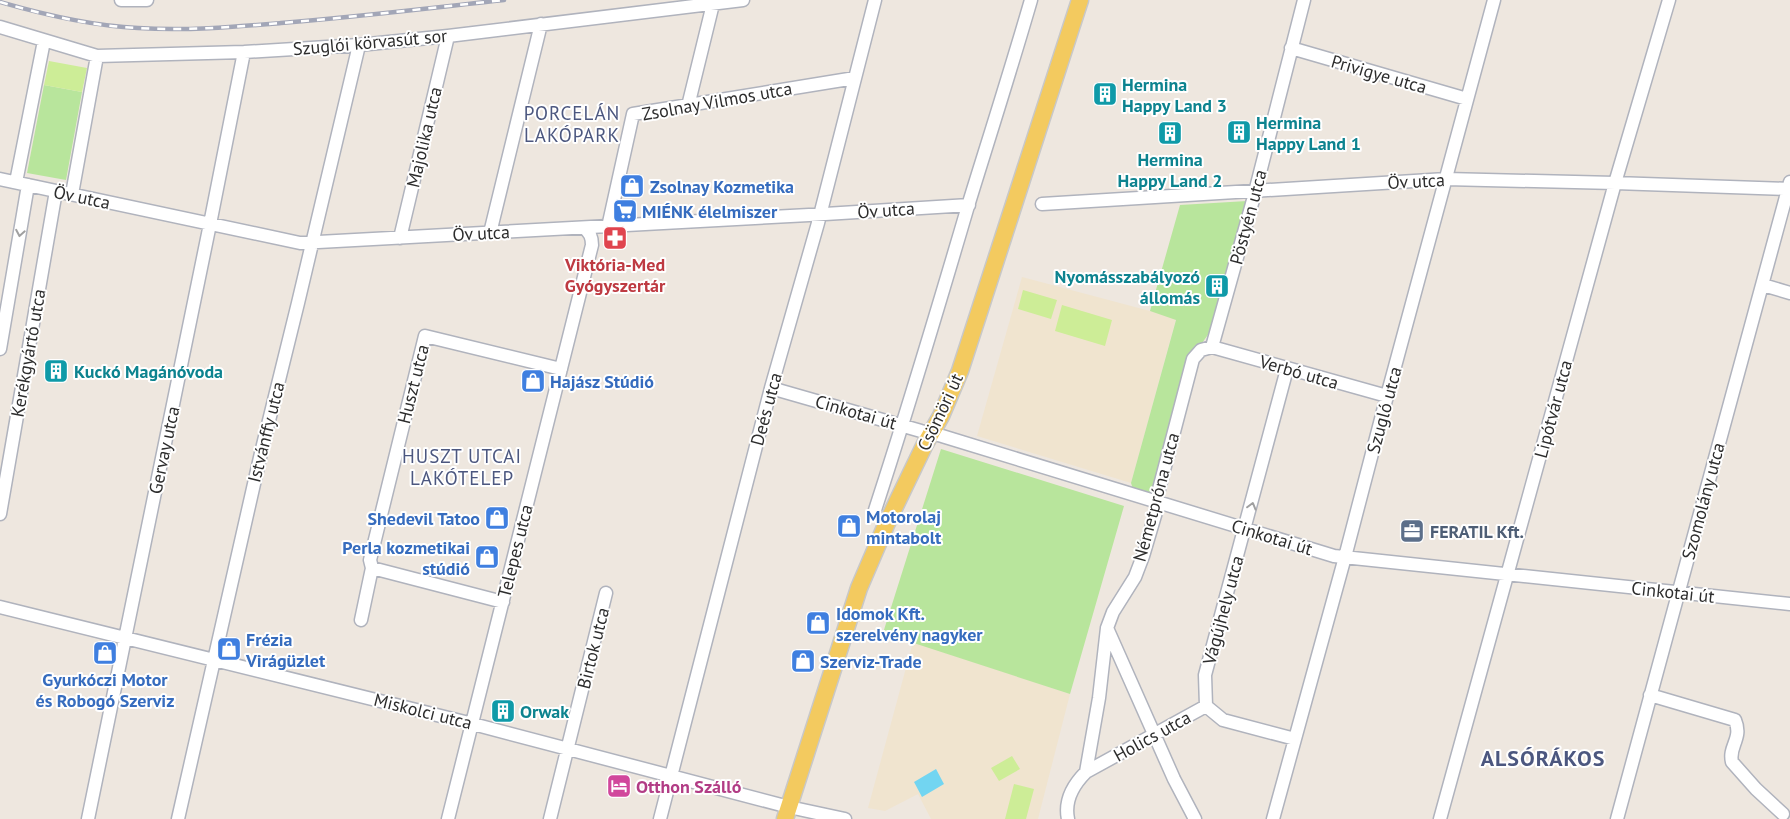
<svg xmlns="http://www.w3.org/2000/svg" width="1790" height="819" viewBox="0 0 1790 819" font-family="'PT Sans',sans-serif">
<rect width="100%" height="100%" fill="#eee7df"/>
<path fill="#f0e4cf" d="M1022 277 1150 311 1176 319 1131 483 977 436Z
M913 642 1070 694 1038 819H931L918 794 885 811 868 808Z"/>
<path fill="#b8e59c" d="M44 85 82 92 66 180 27 173Z
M1247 201 1212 329 1200 346 1152 494 1133 489 1131 483 1176 320 1150 311 1180 205Z
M941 449 1124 506 1070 694 883 633Z"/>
<path fill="#cded97" d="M49 61 87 68 82 92 44 85Z
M1023 290 1057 300 1051 319 1018 309Z
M1062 305 1112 320 1105 346 1055 331Z
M1012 756 1020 769 999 781 991 768Z
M1014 784 1034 789 1026 819H1005Z"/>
<path fill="#72d5f1" d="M936 769 944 784 922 797 914 782Z"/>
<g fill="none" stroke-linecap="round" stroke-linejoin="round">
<defs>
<path id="minor" d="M121 0H147
M0 27 97 56 244 52 359 45 448 36 743 0
M1291 48 1467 99
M688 106 713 4
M0 179 300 243 809 215 969 205
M16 182 44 41
M72 194 97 56
M1042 204 1446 179 1615 183 1790 189
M608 227 633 114 855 78
M490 233 541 24
M400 238 448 36
M1763 285 1790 293
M1212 347 1253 200 1304 0
M1212 347 1387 396
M0 349 28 185
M771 388 921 431 942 436 1334 556 1790 604
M875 510C908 409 938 308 968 206 989 138 1011 69 1031 0
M0 514 56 191
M372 568 503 602
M0 607 473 724 789 807 845 819
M361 620 372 568 370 560 425 336 561 369
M1107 628 1174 779 1195 819
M1650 695 1735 720C1743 739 1728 746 1732 762L1756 789 1783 814
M1206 706 1205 675 1287 369
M1206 706 1223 720 1295 739
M1086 772 1099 698 1107 628 1113 612 1135 577 1143 556 1156 512 1158 493 1193 359 1201 350 1212 347
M88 819 210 224 244 52
M178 819 261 453 298 303 359 45
M448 819 592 245C592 237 590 233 584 228
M550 819 606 593
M660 819 771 388 818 223 875 0
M1068 819C1064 800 1073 785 1086 772L1206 706
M1273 819 1345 557 1387 396 1494 0
M1440 819 1615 183 1669 0
M1617 819 1790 182"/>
<path id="major" d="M785 819 859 588 886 525 925 444 941 416 960 371 1080 0"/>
</defs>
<use href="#minor" stroke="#b0b3bd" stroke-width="15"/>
<use href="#major" stroke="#c8c8c8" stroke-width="19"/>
<use href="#minor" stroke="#fff" stroke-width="12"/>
<use href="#major" stroke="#f3ca5f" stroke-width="16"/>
<defs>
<path id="rail" d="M0 2C45 15 91 26 138 28 186 31 233 27 281 23 356 17 430 8 504 0"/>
</defs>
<use href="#rail" stroke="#a2a6b7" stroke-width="4.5"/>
<use href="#rail" stroke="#fff" stroke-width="2.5" stroke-dasharray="8" stroke-linecap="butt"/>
</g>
<defs><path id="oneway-chevron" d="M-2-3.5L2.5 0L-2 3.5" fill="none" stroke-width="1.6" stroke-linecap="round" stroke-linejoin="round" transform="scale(1.25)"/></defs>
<g stroke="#a0a0a0">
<use href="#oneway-chevron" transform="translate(20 233) rotate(100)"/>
<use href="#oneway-chevron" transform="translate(1252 506) rotate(-75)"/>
</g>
<defs>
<symbol id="building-square" viewBox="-11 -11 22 22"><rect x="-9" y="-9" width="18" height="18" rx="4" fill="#0f9aa8" stroke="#fff"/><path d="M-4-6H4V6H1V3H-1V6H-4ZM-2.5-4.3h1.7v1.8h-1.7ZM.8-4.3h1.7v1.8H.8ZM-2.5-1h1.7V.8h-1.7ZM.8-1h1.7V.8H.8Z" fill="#fff"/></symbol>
<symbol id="shop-square" viewBox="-11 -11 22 22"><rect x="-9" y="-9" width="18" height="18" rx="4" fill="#3f7fe0" stroke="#fff"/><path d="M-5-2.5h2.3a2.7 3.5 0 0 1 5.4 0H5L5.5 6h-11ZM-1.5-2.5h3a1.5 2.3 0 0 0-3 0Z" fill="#fff"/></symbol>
<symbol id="supermarket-square" viewBox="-11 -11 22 22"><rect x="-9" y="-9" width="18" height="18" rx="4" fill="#3f7fe0" stroke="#fff"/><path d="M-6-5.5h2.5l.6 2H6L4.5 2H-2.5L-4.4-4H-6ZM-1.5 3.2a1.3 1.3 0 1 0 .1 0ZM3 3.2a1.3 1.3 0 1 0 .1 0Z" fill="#fff"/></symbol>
<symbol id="pharmacy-square" viewBox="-11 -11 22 22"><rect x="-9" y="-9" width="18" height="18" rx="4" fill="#e0444e" stroke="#fff"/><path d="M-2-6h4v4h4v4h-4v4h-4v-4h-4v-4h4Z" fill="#fff"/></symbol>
<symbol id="office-square" viewBox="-11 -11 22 22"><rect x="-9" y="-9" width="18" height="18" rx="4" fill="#5c6f8a" stroke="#fff"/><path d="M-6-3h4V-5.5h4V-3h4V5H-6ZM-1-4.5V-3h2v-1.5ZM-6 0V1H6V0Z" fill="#fff"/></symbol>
<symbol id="hotel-square" viewBox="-11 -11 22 22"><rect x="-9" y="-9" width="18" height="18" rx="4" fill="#d1479c" stroke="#fff"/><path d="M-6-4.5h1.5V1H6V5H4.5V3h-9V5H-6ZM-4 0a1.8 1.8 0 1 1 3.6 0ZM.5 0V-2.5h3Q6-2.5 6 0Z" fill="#fff"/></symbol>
</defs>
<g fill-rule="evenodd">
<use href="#building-square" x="1091" y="80" width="28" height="28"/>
<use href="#building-square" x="1225" y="118" width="28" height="28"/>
<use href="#building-square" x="1156" y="119" width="28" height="28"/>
<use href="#shop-square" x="618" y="172" width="28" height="28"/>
<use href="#supermarket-square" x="611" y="197" width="28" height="28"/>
<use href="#pharmacy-square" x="601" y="224" width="28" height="28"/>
<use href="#building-square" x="1203" y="272" width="28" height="28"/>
<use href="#building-square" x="42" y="357" width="28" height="28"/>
<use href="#shop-square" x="519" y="367" width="28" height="28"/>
<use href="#shop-square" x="483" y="504" width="28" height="28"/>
<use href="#shop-square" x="835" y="512" width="28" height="28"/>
<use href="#office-square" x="1398" y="517" width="28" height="28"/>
<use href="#shop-square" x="473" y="543" width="28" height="28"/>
<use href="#shop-square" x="804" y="609" width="28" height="28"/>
<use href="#shop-square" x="215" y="635" width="28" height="28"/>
<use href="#shop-square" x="91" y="639" width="28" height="28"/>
<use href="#shop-square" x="789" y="647" width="28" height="28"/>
<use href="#building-square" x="489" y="697" width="28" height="28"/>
<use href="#hotel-square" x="605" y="772" width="28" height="28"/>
</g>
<g text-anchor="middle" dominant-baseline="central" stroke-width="4" stroke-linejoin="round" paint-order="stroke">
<g font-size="18" fill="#2d2d2d" stroke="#fff">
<text transform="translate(370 42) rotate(-5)">Szuglói körvasút sor</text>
<text transform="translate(1379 74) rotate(16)">Privigye utca</text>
<text transform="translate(717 101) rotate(-10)">Zsolnay Vilmos utca</text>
<text transform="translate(424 137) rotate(-77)">Majolika utca</text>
<text transform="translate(1416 181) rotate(-3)">Öv utca</text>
<text transform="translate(82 197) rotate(12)">Öv utca</text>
<text transform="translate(886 210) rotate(-4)">Öv utca</text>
<text transform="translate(1248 217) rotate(-75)">Pöstyén utca</text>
<text transform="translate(481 233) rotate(-3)">Öv utca</text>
<text transform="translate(28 353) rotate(-80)">Kerékgyártó utca</text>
<text transform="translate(1299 372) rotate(16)">Verbó utca</text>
<text transform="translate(413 384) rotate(-76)">Huszt utca</text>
<text transform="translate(766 409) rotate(-75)">Deés utca</text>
<text transform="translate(1553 409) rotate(-75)">Lipótvár utca</text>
<text transform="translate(1384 410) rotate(-75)">Szugló utca</text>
<text transform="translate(856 412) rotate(16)">Cinkotai út</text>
<text transform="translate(940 412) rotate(-65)">Csömöri út</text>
<text transform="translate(266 432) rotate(-76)">Istvánffy utca</text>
<text transform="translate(164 450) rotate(-78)">Gervay utca</text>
<text transform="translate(1156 497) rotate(-75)">Németpróna utca</text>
<text transform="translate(1703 501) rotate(-75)">Szomolány utca</text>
<text transform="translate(1272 537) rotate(17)">Cinkotai út</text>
<text transform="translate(515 551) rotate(-76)">Telepes utca</text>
<text transform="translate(1673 592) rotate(6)">Cinkotai út</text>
<text transform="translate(1223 610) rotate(-75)">Vágújhely utca</text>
<text transform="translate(593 648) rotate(-76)">Birtok utca</text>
<text transform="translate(423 711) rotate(14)">Miskolci utca</text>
<text transform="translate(1152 736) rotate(-29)">Holics utca</text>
</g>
<g font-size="18" font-weight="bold" fill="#0d838f" stroke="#fff" text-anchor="start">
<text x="1122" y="84">Hermina<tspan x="1122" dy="21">Happy Land 3</tspan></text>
<text x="1256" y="122">Hermina<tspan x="1256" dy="21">Happy Land 1</tspan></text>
<text x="1170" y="159" text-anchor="middle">Hermina<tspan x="1170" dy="21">Happy Land 2</tspan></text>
<text x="1200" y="276" text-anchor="end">Nyomásszabályozó<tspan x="1200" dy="21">állomás</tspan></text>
<text x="74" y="371">Kuckó Magánóvoda</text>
<text x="520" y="711">Orwak</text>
</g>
<g font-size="18" font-weight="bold" fill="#366cbe" stroke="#fff" text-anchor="start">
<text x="650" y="186">Zsolnay Kozmetika</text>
<text x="642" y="211">MIÉNK élelmiszer</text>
<text x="550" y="381">Hajász Stúdió</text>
<text x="866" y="516">Motorolaj<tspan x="866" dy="21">mintabolt</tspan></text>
<text x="480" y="518" text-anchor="end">Shedevil Tatoo</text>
<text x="470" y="547" text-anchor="end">Perla kozmetikai<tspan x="470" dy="21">stúdió</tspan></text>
<text x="836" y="613">Idomok Kft.<tspan x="836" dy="21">szerelvény nagyker</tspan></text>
<text x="246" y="639">Frézia<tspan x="246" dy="21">Virágüzlet</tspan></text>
<text x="820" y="661">Szerviz-Trade</text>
<text x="105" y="679" text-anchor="middle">Gyurkóczi Motor<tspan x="105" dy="21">és Robogó Szerviz</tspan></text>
</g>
<g font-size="18" font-weight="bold" fill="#be3a42" stroke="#fff">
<text x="615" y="264">Viktória-Med<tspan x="615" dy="21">Gyógyszertár</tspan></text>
</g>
<g font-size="18" font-weight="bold" fill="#4e5e75" stroke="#fff" text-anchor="start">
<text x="1430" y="531">FERATIL Kft.</text>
</g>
<g font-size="18" font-weight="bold" fill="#b23c85" stroke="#fff" text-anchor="start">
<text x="636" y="786">Otthon Szálló</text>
</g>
<g font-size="19" letter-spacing="1" fill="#4c577f" stroke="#fff">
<text x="572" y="113">PORCELÁN<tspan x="572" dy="22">LAKÓPARK</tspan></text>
<text x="462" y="456">HUSZT UTCAI<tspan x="462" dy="22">LAKÓTELEP</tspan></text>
</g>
<g font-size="22" font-weight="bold" letter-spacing="1" fill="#4c577f" stroke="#fff">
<text x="1543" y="758">ALSÓRÁKOS</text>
</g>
</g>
</svg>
